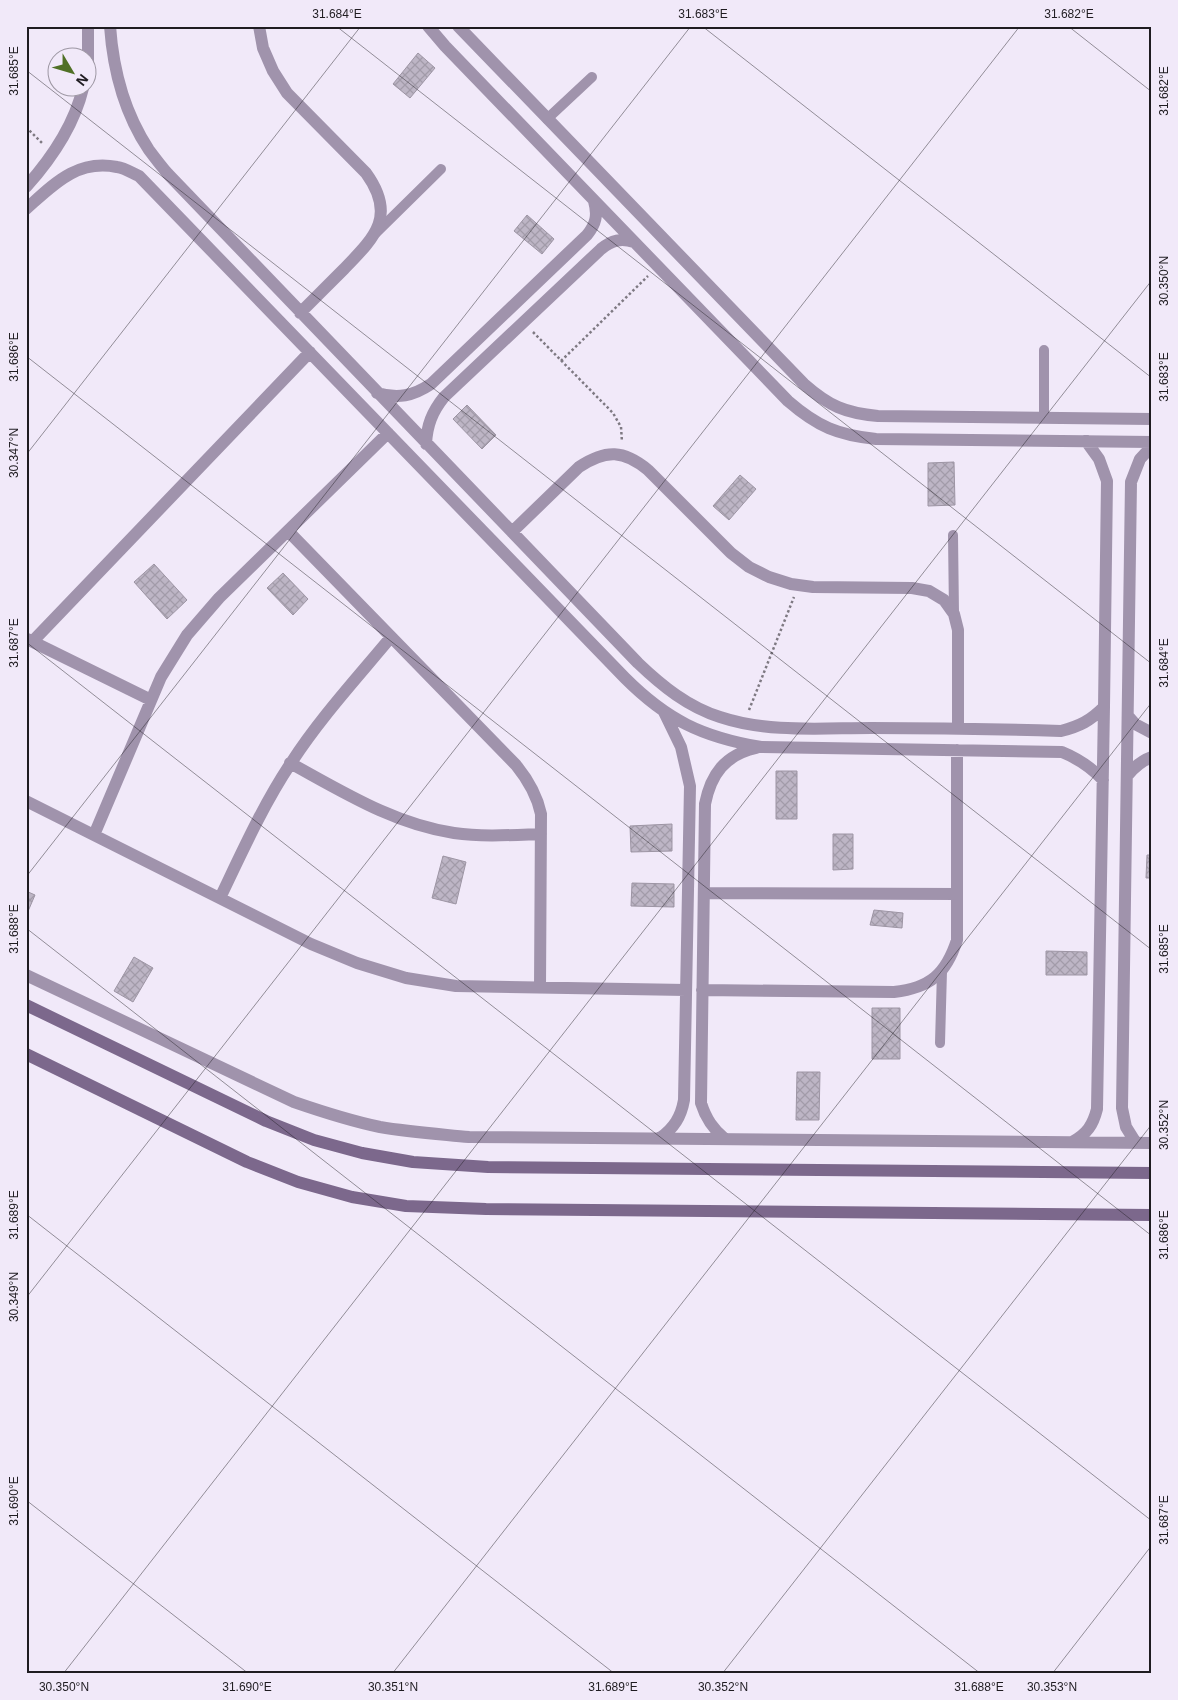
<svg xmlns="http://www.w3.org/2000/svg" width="1178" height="1700" viewBox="0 0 1178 1700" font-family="Helvetica,sans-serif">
<defs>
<pattern id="building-cross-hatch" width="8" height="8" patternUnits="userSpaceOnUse" patternTransform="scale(1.25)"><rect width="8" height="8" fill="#bdb5c5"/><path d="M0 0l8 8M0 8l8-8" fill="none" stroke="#a29ba9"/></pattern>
</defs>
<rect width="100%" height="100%" fill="#f1e9f9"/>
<path fill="url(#building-cross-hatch)" stroke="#9d95a4" d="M418 53 435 68 410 98 393 84Z
M527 215 554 239 542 254 514 231Z
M467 405 496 435 482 449 453 419Z
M954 462 955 505 928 506V463Z
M740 475 756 489 729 520 713 506Z
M154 564 187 600 167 619 134 582Z
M283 573 308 599 293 615 267 588Z
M776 771H797V819H776Z
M672 824V851L631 852 630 826Z
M833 834H853V869L833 870Z
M1147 855H1152V878H1146Z
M443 856 466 862 456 904 432 898Z
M632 883 674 884V907L631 906Z
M26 891 35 895 26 916Z
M874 910 903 913 902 928 870 925Z
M1046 951 1087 952V975H1046Z
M134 957 153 968 133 1002 114 991Z
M872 1008H900V1059H872Z
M797 1072H820L819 1120H796Z"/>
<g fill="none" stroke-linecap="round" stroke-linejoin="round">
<path stroke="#7e7982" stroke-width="2.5" stroke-dasharray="2.5 2.5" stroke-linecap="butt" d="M26 127 43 144
M533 332 613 413 621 427 622 442
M561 361 648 276
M749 710 794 597"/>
<path stroke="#a093ac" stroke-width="10" d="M547 119 592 77
M376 233 441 169
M1044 350V418
M953 535 954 614
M940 1043 942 971"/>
<path stroke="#a093ac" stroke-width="12" d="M110 26C113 69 125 114 149 150 155 158 161 166 168 174L638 663C662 686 688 707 720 717 768 733 821 728 871 728 934 728 998 729 1061 731 1080 726 1090 721 1104 707
M259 26 263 48 273 71 287 93 366 173C397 216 375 237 344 269 329 284 315 298 300 313
M428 26 445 46 788 401C818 427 838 435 876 439L1152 442
M458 26 804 384C829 406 845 413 878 416L1152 419
M88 68V26
M26 187C52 158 74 126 83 88
M26 209C54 184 77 159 117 167 125 168 132 173 139 176L625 678C667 720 702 737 761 747L1062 752C1079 759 1091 767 1103 780
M377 393C398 399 413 396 431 384L587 235C596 224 598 215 594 201
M426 444C427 425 432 412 444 397L601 249C612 240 621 238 634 242
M288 531 516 765C529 781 537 795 541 814L540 987
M512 532 579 467C606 449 624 450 648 470L731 553 749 567 769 577 791 584 813 587 912 588 929 591 944 600 954 614 958 630V728
M27 639 151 700
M33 641 310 352
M1128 716 1135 724 1152 733
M290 763C343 792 394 824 454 833 483 837 512 835 541 834
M1127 776C1134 767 1141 761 1152 757
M26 801 311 944 357 963 406 978 456 986 686 990
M94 835 161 677 187 635 219 598 388 433
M704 893 957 894
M220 898C242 852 263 805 291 763 320 718 357 678 391 637
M26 975 294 1102C323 1112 351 1121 380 1127 409 1132 439 1134 469 1137L1152 1143
M702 990 894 992C930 988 946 974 957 940V750
M660 1138C674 1128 681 1117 684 1100L690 786 681 747 664 712
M725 1139C713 1129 706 1119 701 1103L705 804C711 774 725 755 756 748
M1072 1142C1087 1134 1093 1125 1097 1109L1104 707 1107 481 1099 459 1086 441
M1136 1143 1126 1127 1122 1108 1131 482 1140 459 1152 446"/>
<path stroke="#7c688c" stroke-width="12" d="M26 1005 266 1121 314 1140 362 1153 413 1162 488 1167 1152 1173
M26 1054 247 1162 298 1182 352 1197 406 1206 486 1209 1152 1215"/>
</g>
<path fill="none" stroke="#1f1c21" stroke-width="1" stroke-opacity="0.45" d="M336 26 1152 664M702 26 1152 378M1068 26 1152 92M26 33 31 26M26 70 1152 950M26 356 1152 1236M26 455 361 26M26 642 1152 1521M26 877 691 26M26 928 981 1674M26 1214 615 1674M26 1298 1020 26M26 1500 249 1674M63 1674 1152 280M392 1674 1152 702M722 1674 1152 1124M1052 1674 1152 1545"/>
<rect width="1178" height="1700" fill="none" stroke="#f1e9f9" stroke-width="55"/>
<g transform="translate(72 72) rotate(128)"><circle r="24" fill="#f1e9f9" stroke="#9d97a3"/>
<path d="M0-4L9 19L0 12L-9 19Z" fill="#507026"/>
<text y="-8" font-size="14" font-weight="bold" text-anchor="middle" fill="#1f1c21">N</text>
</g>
<rect x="28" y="28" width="1122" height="1644" fill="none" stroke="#1f1c21" stroke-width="2"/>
<g font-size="12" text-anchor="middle" fill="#1f1c21">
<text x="337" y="18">31.684°E</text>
<text x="703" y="18">31.683°E</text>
<text x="1069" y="18">31.682°E</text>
<text transform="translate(14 71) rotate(-90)" y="4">31.685°E</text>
<text transform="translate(1164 91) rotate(-90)" y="4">31.682°E</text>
<text transform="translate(1164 281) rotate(-90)" y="4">30.350°N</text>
<text transform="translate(14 357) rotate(-90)" y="4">31.686°E</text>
<text transform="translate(1164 377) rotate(-90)" y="4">31.683°E</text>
<text transform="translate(14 453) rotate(-90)" y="4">30.347°N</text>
<text transform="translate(14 643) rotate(-90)" y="4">31.687°E</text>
<text transform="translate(1164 663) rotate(-90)" y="4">31.684°E</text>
<text transform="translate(14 929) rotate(-90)" y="4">31.688°E</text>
<text transform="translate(1164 949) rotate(-90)" y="4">31.685°E</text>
<text transform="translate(1164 1125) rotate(-90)" y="4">30.352°N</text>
<text transform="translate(14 1215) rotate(-90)" y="4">31.689°E</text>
<text transform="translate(1164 1235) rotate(-90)" y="4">31.686°E</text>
<text transform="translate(14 1297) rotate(-90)" y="4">30.349°N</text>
<text transform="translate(14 1501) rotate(-90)" y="4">31.690°E</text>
<text transform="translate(1164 1520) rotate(-90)" y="4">31.687°E</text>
<text x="64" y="1691">30.350°N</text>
<text x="247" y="1691">31.690°E</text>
<text x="393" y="1691">30.351°N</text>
<text x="613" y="1691">31.689°E</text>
<text x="723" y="1691">30.352°N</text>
<text x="979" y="1691">31.688°E</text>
<text x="1052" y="1691">30.353°N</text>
</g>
</svg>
